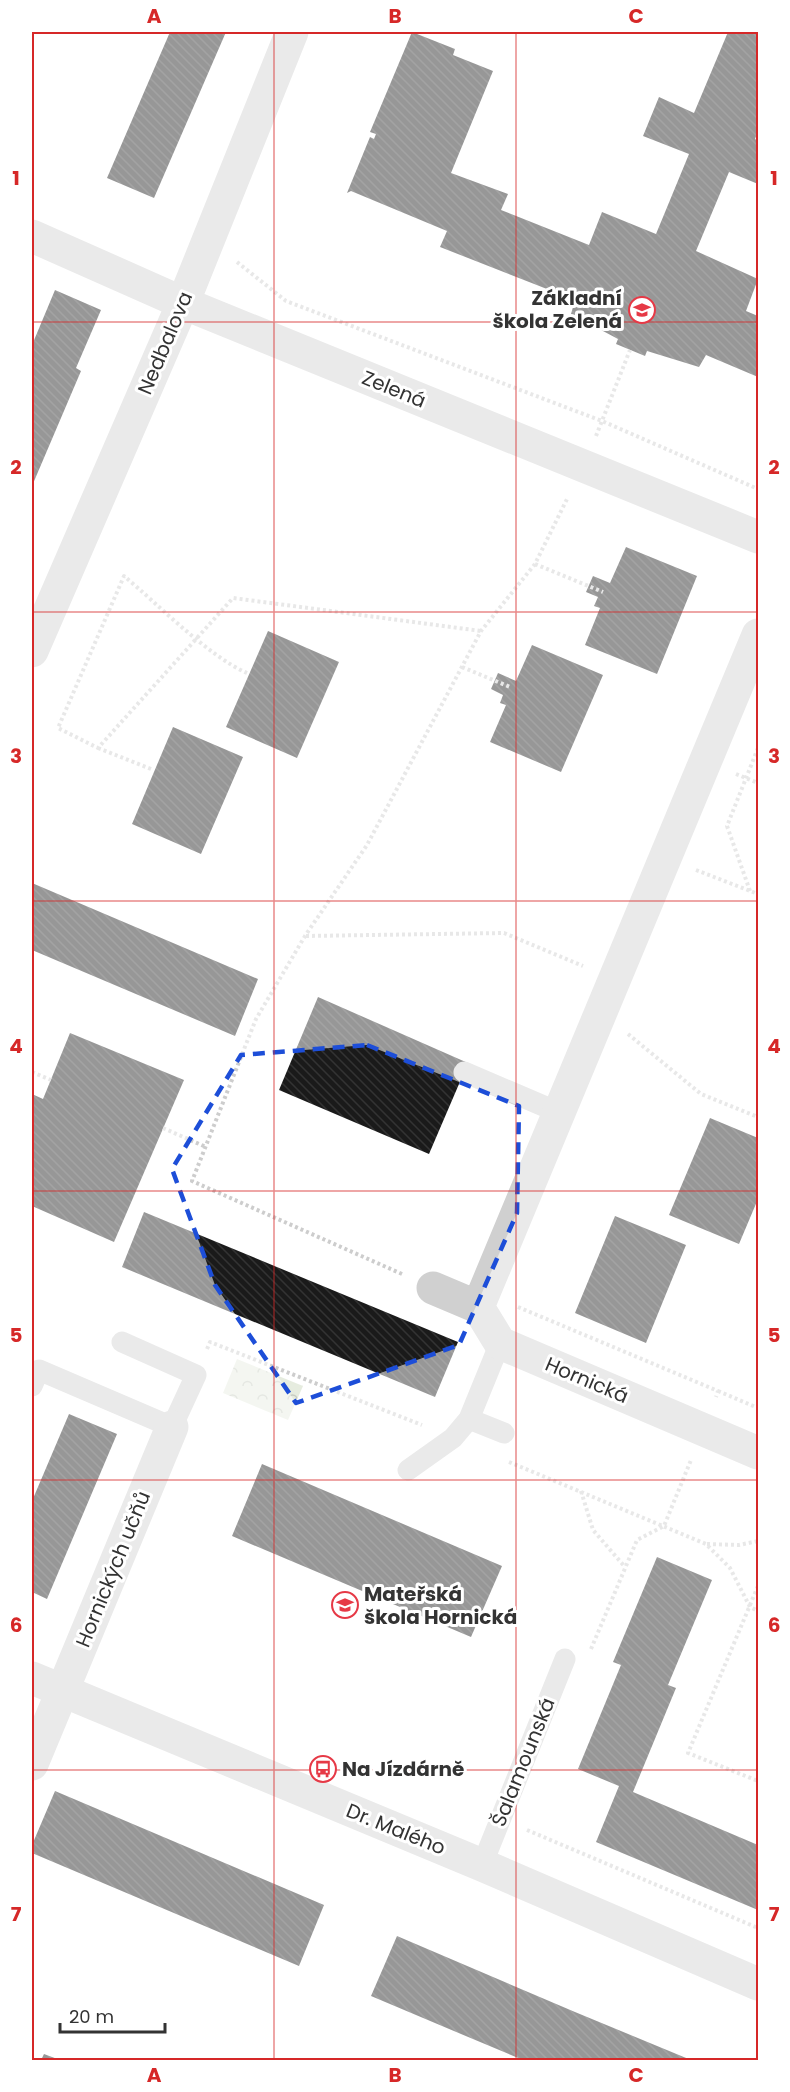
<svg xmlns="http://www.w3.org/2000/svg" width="790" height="2092" viewBox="0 0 790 2092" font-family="Poppins,sans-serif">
<defs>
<pattern id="park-crowns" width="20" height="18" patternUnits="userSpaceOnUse" patternTransform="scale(1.5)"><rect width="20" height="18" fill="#e6ecdf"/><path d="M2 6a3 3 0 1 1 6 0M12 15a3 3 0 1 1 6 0" fill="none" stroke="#c6cbc0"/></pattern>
<pattern id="building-back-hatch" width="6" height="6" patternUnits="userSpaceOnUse" patternTransform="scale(1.5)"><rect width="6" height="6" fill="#1a1a1a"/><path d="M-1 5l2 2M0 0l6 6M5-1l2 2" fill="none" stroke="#333"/></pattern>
</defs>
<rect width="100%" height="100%" fill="#fff"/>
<path fill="url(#park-crowns)" d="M237 1359 303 1386 288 1420 223 1393Z"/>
<path fill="url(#building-back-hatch)" d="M170 32H226L154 198 107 178Z
M412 32 455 49 453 55 493 71 451 173 508 194 501 210 589 245 602 212 656 234 689 154 643 136 659 97 694 113 728 32H758V131L755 139 758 141V184L729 172 696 251 758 279 746 311 758 316V377L706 355 699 367 647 351 645 356 616 344 618 339 571 314 575 300 440 247 447 231 351 191 347 193 370 137 374 139 376 134 370 132Z
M55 290 101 310 76 368 81 371 32 486V345Z
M626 547 697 576 657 674 585 645 600 608 594 606 598 597 586 592 593 576 610 583Z
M268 631 339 662 297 758 226 727Z
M532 645 603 675 561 772 490 742 506 705 500 703 503 695 491 689 498 673 516 681Z
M173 727 243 757 201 854 132 824Z
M32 883 258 979 235 1036 32 950Z
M318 997 468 1063 429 1154 279 1090Z
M70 1033 184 1080 114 1242 32 1206V1094L43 1099Z
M710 1118 758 1138V1199L739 1244 669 1215Z
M144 1212 458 1342 435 1397 122 1267Z
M615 1216 686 1245 646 1343 575 1313Z
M69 1414 117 1434 47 1599 32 1592V1501Z
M262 1464 502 1566 471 1637 232 1536Z
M657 1557 712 1580 668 1685 676 1688 633 1792 758 1845V1910L596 1842 619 1786 578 1769 621 1665 613 1662Z
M55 1791 324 1905 299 1966 32 1853V1845Z
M397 1936 575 2012 691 2060H523L461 2034 371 1996Z
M44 2054 60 2060H41Z"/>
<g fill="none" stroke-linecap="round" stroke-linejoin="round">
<path stroke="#cdcdcd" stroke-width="4" stroke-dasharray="3 3" stroke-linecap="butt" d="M237 262 286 301 602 421 758 489
M596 436 630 350
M535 564 603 592
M462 667 510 687
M247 673C208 656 159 605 124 576L58 728 98 748 233 598 481 631
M98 748 151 769
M736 774 758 783
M696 870 758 894
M750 891 727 826 758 748
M306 936 504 933 583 966
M628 1034 701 1094 758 1117
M32 1072 51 1080
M163 1128 206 1147
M402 1274 192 1181 256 1019 305 936 367 845 481 631 535 564 568 497
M518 1307 718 1391 716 1397
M207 1349 210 1342 422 1425
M718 1391 758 1408
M509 1462 706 1544 730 1568 750 1607 758 1611
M581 1491 593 1530 625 1567
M707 1544 739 1545 758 1541
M758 1586 688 1753 758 1781
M591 1649 637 1540 664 1526 691 1460
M527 1830 758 1928"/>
<path stroke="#d0d0d0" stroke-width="21" d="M464 1072 560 1113
M32 1386 39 1370 172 1427 196 1375 122 1342
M469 1419 504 1433
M408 1470 453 1438 469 1419 500 1343
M482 1865 565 1659"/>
<path stroke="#d0d0d0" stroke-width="33" d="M32 236 183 303 758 537
M32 651 183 303 292 32
M433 1288 478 1307 500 1343 758 1453
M478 1307 758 635
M32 1678 482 1865 758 1984
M32 1764 172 1427"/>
</g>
<path d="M0 0H790V2092H0ZM367 1045 519 1106 517 1213 459 1345 296 1403 215 1285 172 1169 241 1055Z" fill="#fff" fill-opacity=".55" fill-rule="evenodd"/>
<path fill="none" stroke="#1d4ed8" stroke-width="4.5" stroke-dasharray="12 8" stroke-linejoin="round" d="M367 1045 519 1106 517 1213 459 1345 296 1403 215 1285 172 1169 241 1055Z"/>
<path fill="none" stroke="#d62828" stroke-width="1.5" stroke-opacity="0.55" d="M274 32V2060M516 32V2060M32 322H758M32 612H758M32 901H758M32 1191H758M32 1480H758M32 1770H758"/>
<defs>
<symbol id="school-ring" viewBox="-11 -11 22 22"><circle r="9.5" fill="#fff" stroke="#e63946" stroke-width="1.5"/><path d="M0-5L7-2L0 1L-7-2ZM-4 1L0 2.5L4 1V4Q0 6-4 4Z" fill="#e63946"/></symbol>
<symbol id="bus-ring" viewBox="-11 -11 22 22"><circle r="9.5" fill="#fff" stroke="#e63946" stroke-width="1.5"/><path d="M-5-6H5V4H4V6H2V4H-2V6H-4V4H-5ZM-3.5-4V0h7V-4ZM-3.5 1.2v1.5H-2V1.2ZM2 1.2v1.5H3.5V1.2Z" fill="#e63946"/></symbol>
</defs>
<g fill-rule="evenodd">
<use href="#school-ring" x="627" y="295" width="30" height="30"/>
<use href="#school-ring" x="330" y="1590" width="30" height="30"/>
<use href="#bus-ring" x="308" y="1754" width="30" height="30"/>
</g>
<g text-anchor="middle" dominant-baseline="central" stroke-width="6" stroke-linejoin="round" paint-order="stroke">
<g font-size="20" font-weight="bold" fill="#333" stroke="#fff" text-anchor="start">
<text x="622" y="298" text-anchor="end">Základní<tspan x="622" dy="23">škola Zelená</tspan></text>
<text x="364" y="1594">Mateřská<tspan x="364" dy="23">škola Hornická</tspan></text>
<text x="342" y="1769">Na Jízdárně</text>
</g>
<g font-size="20" fill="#333" stroke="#fff">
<text transform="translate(165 343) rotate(-67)">Nedbalova</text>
<text transform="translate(394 389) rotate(22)">Zelená</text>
<text transform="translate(587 1380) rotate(23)">Hornická</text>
<text transform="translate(113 1569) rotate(-68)">Hornických učňů</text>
<text transform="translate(523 1762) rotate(-68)">Šalamounská</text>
<text transform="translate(396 1829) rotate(22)">Dr. Malého</text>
</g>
</g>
<rect width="790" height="2092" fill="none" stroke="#ffffff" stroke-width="66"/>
<path d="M60 2023v9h105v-9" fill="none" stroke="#333333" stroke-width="3"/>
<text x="69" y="2023" font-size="18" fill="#333333" stroke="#ffffff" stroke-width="4.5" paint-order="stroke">20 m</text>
<rect x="33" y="33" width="724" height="2026" fill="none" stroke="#d62828" stroke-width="2"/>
<g font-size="20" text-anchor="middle" font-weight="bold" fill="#d62828">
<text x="154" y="23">A</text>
<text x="395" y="23">B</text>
<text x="636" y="23">C</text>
<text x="16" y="185">1</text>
<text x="774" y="185">1</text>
<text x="16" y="474">2</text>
<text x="774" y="474">2</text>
<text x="16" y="763">3</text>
<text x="774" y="763">3</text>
<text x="16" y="1053">4</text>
<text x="774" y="1053">4</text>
<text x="16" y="1342">5</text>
<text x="774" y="1342">5</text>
<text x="16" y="1632">6</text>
<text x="774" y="1632">6</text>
<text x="16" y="1921">7</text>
<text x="774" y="1921">7</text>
<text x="154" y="2082">A</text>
<text x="395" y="2082">B</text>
<text x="636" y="2082">C</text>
</g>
</svg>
